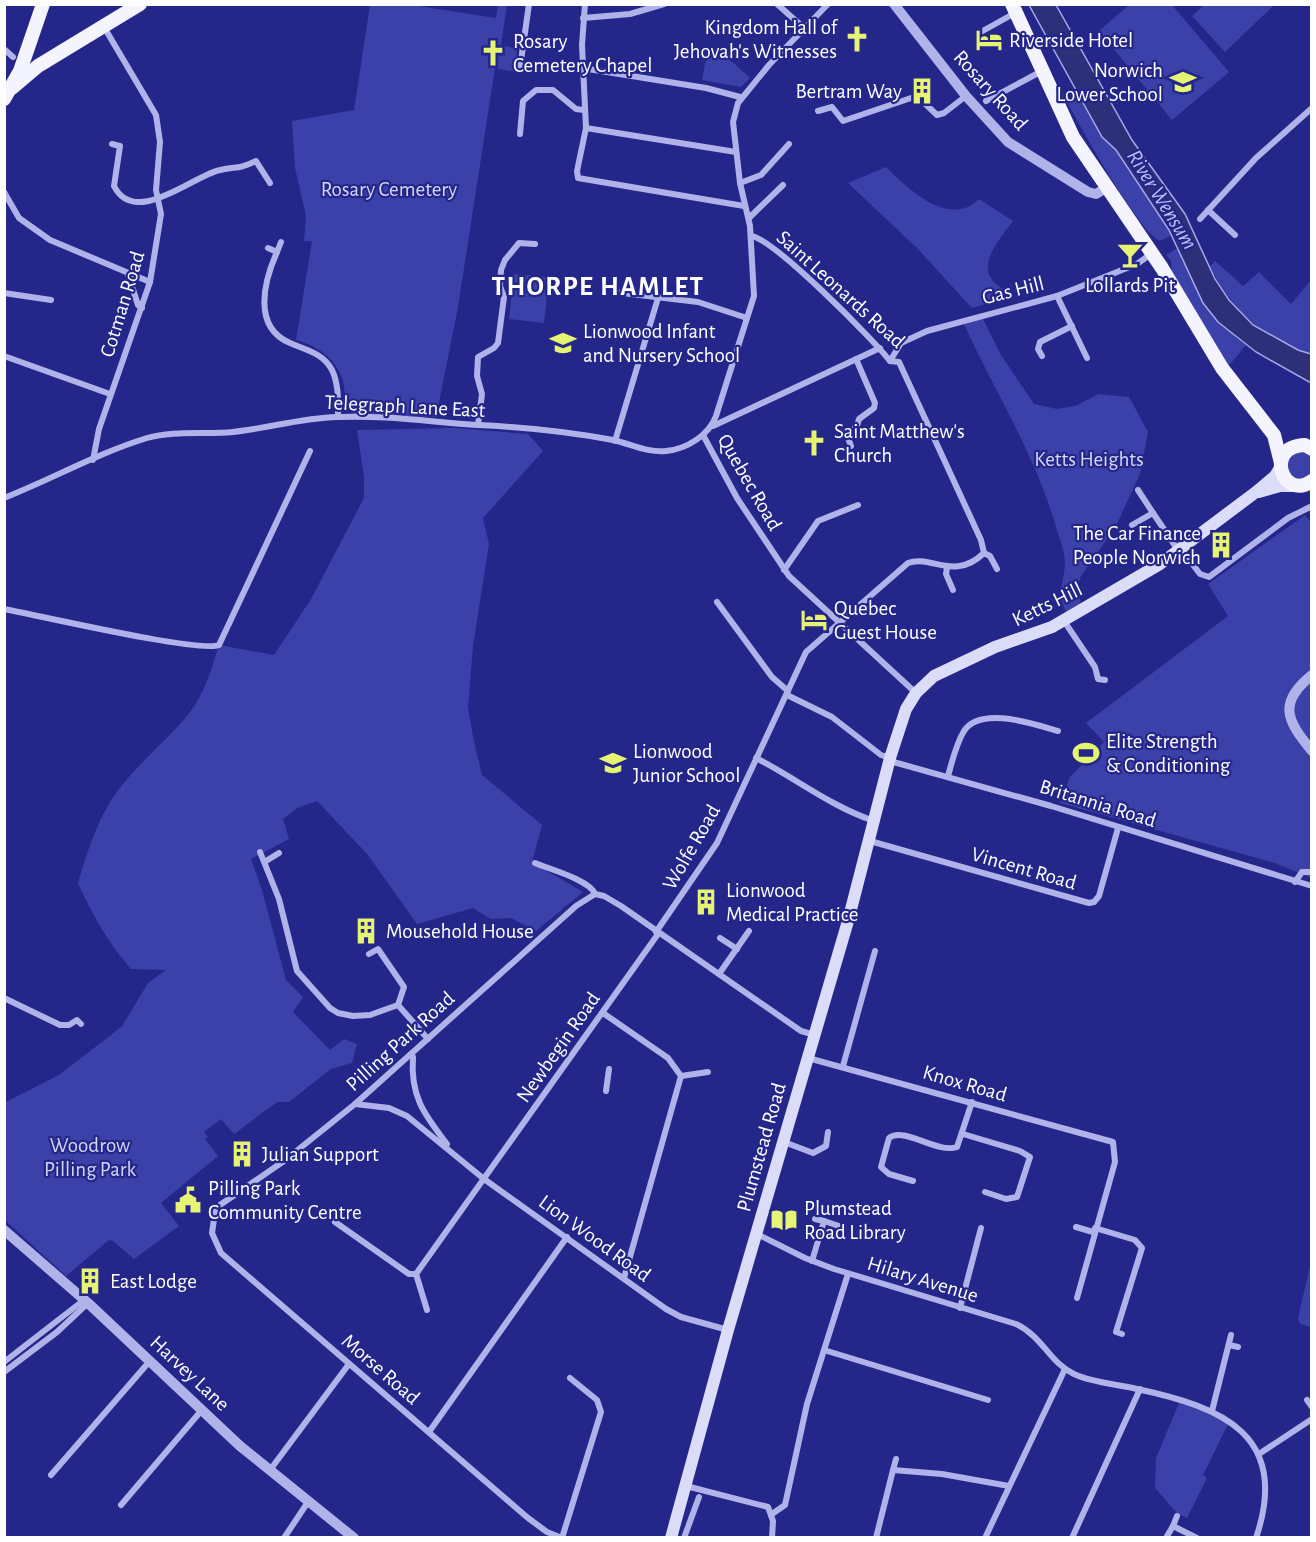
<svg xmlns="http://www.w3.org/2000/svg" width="1316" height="1542" font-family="'Alegreya Sans',sans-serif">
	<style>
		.green { fill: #3b41a8 }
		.water { fill: #2d2f79; stroke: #a4a9eb; stroke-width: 1.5 }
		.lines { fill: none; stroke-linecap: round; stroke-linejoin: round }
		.minor { stroke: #b0b3ea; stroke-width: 6 }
		.tertiary { stroke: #b0b3ea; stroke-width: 10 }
		.secondary { stroke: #dbdcf8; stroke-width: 12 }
		.primary { stroke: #f4f4fe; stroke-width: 14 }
		.labels { text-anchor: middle; stroke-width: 4.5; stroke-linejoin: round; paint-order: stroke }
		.poi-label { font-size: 21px; fill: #fff; stroke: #242789; text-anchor: start }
		.street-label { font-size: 21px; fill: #fff; stroke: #242789 }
		.park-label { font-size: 21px; fill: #d4d6f7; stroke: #242789 }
		.water-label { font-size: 22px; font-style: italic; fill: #bcbff1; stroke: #242789 }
		.district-label { font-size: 27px; font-weight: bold; letter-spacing: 1.5px; fill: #fff; stroke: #242789 }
	</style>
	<rect width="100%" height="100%" fill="#242789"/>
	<!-- green -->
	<g class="green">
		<path d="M370,5H412L496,18L498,5H507L501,45L517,49L515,72L495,68L458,307L436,417L353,414C341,399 347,394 342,378C335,358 316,345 296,340L312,241H304L306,216L295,168L292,121L354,110Z"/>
		<polygon points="1129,5 1172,5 1229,72 1172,120 1099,31"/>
		<polygon points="1204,5 1204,4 1274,5 1225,52 1192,16"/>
		<polygon points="717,48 750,78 741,87 702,80 705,63"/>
		<path d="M1061,91L1072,102L1080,99L1102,137L1111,142L1172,235L1160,241C1138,232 1075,117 1061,91Z"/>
		<path d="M886,167C907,188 949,229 979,199L1013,221C992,249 968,276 1015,295L972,308L917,248L848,183Z"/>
		<polygon points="1178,248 1182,260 1236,338 1246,345 1227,368 1172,275 1171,261 1166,255"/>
		<path d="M1215,261L1243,286L1259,272L1291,304L1311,280V353C1267,345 1229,306 1210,266Z"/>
		<polygon points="514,274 549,277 544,323 509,319"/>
		<path d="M982,317L1001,355L1034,404L1057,409L1075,406L1099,394L1129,397L1148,432L1140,474L1116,526L1081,576L1077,587L1081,603L1066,612C1056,589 1064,585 1065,563C1065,551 1058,535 1055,523C1033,451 994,390 963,322Z"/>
		<path d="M454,428L528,434L543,451L483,518L489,544L473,646L468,707L473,737L482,775L542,825L532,862L583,892L536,931L511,918L491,919L473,908L417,924L368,855L317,801L297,808L283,819L289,839L251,859L262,890L286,980L303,997L293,1012L330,1050L344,1039L357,1044L352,1063L331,1069L289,1102H277L234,1134L221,1119L204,1132L208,1137L205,1139L218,1156L161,1203L179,1226L134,1259L113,1241L109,1240L66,1276L5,1220L4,1103L59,1075L111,1035L122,1026L148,983L166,970L131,969C108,943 92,914 78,883C86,855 95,827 110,802C132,767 165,744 190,712C205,693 212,667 219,645L274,655L311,599L364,498V477L357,430Z"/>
		<circle cx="1300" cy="465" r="14"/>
		<polygon points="1305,515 1312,524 1311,878 1275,863 1060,803 1070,777 1104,742 1086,723 1228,616 1208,584"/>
		<polygon points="1311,1262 1311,1327 1300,1324 1298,1318"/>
		<polygon points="1179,1403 1209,1410 1229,1422 1203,1475 1207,1478 1187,1518 1178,1514 1155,1488 1156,1458"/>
	</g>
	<!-- water -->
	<polygon class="water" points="1029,5 1056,5 1132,140 1185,214 1215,279 1229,300 1253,325 1298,350 1311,354 1311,383 1256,352 1218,322 1203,303 1169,230 1116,150 1102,137"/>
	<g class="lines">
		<!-- minor -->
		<g class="minor">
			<polyline points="585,4 582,45 586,128 577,171 578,178 744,206"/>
			<polyline points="777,4 804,28"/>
			<polyline points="583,18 630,14 664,4"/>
			<polyline points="979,33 1015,13"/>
			<polyline points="4,49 13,57"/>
			<polyline points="520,68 529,4"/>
			<polyline points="582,68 706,88 740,97"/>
			<polyline points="986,101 1042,71"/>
			<polyline points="818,111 832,107 843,121 917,96 937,115 944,113 966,96"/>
			<polyline points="586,128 736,152"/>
			<polyline points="520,134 523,101 536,90 553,90 576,109 584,110"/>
			<path d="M112,144L120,146L114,186C135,228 194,175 220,170C237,166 237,170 256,161L270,183"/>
			<polyline points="740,183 761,175 789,144"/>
			<polyline points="4,192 19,218 50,240 150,282"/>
			<polyline points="1208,210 1235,235"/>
			<polyline points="749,218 783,185"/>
			<polyline points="1200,219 1256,158 1312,108"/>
			<path d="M268,248L277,252C264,281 252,327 290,343C306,350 323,353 332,370C339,385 338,401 338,416"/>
			<polyline points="277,252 281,242"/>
			<polyline points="128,274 138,305 142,308"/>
			<polyline points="614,292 698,302 747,318"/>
			<polyline points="4,293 51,300"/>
			<polyline points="1057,296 1087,358"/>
			<polyline points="4,356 110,394"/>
			<polyline points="1042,356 1038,349 1040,342 1072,326"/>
			<polyline points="890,361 901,343 927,331 1057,296 1137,264 1151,254"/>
			<polyline points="478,425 482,394 477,376 478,357 494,348 498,343 504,297 500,286 501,270 505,260 519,243 535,244"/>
			<polyline points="713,426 880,348"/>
			<polyline points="703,435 737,498 789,576 916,693"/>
			<polyline points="615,441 658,298"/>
			<polyline points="851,446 847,435 857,426 859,419 874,408 875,403 856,359"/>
			<polyline points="93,460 99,429 150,282 161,214 156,190 160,142 156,115 104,27"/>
			<polyline points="1138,490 1153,513"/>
			<path d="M4,498C52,479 98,453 147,438C174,430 206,435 233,432C268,428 302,418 337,417C384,415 431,422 478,425C522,427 570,432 613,440C631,444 648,453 666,451C687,449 709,435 716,416L754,296L750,226L740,183L733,122L738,103L769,65L828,4"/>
			<polyline points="1132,525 1153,513 1178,550"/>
			<polyline points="1181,549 1200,574 1209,577 1288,518 1312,506"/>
			<polyline points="984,553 990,556 997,569"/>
			<polyline points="947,568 946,574 953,590"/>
			<polyline points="784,570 818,521 858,505"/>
			<polyline points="717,602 772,677 788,691"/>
			<path d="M4,609C37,615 199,653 219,645L310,451"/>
			<polyline points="1064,621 1095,667 1098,679 1105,680"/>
			<polyline points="787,695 832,717 881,755 890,758"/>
			<path d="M756,758C797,779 830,806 874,821"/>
			<polyline points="890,761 1051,806 1312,886"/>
			<path d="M948,776C952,762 956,744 964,731C981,705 1036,725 1058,731"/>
			<polyline points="870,841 1089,903 1094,902 1099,896 1118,828"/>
			<polyline points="260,852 279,899 297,971 330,1008 338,1013 353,1016 370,1015 398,1005 428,1039"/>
			<polyline points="266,861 279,853"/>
			<path d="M535,863C549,869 590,880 595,894"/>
			<polyline points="1295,882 1302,872 1312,872"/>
			<polyline points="595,894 604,896 621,906 801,1031 815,1035"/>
			<path d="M656,932L717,843L806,652L908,563C930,554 954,582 984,553L981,540L899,362L890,361C873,339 773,238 751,236"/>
			<polyline points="720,938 737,949"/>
			<polyline points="369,954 378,949 404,987 398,1005"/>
			<polyline points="719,974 749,931"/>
			<polyline points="4,998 60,1025 69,1025 77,1020 81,1024"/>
			<polyline points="603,1013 668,1058 681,1076 624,1278"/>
			<path d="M411,1054L413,1057C410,1096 424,1114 447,1144"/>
			<polyline points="808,1058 1113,1142 1115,1162 1077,1298"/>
			<polyline points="843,1066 875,951"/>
			<polyline points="681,1076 708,1072"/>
			<polyline points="606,1091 609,1069"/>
			<polyline points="355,1104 389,1108 407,1116 484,1179 666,1309 681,1317 728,1330"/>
			<polyline points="963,1134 1020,1151 1030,1157 1017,1197 1006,1199 985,1192"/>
			<polyline points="784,1142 813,1153 826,1146 828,1132"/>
			<path d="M913,1181L889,1174L881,1167L889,1138C904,1126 937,1154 957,1147L972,1102"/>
			<polyline points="824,1221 839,1226"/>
			<polyline points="335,1222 409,1274 416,1274 658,934"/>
			<polyline points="1076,1227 1093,1232"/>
			<polyline points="1095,1228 1135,1240 1142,1248 1116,1332 1122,1334"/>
			<path d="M757,1234L805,1258L834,1269L1016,1324C1043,1337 1050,1363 1074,1374C1093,1383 1117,1384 1137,1389C1222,1407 1291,1435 1256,1538"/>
			<polyline points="812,1261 824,1221 815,1219"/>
			<polyline points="416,1274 427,1310"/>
			<polyline points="960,1308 981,1228"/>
			<polyline points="1229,1345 1238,1347"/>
			<polyline points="824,1350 988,1400"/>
			<polyline points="4,1362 84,1300"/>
			<polyline points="4,1372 57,1332 88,1303"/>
			<polyline points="570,1378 597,1400 601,1412 562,1538 547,1532 528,1518 221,1253 212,1233 215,1212 220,1205 284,1161 355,1104 576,906 595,894"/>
			<polyline points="1307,1400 1312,1407"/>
			<polyline points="1212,1411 1231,1335"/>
			<polyline points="429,1432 567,1237"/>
			<polyline points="1259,1454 1312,1419"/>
			<polyline points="270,1470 349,1364"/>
			<polyline points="893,1470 896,1459"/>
			<polyline points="51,1475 149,1362"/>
			<polyline points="686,1486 768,1507 773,1521 772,1538"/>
			<polyline points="121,1505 201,1411"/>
			<polyline points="772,1514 785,1505 807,1404 848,1274"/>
			<polyline points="1177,1516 1173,1526 1197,1538"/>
			<polyline points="284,1538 308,1502"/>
			<polyline points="684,1538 699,1497"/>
			<polyline points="876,1538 893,1470 942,1474 1009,1486"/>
			<polyline points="985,1538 1065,1369"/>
			<polyline points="1072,1538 1140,1389"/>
			<polyline points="1166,1538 1173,1526"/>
		</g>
		<!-- tertiary -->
		<g class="tertiary">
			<polyline points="894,4 966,96 1008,142 1088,192 1096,194 1106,188"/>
			<path d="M1312,675C1277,703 1287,721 1312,751"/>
			<polyline points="4,1230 88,1303 240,1446 354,1538"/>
		</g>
		<!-- secondary -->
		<g class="secondary">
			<polyline points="1259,492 1280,486 1298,486"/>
			<polyline points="671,1538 728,1330 848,921 890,758 906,709 916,693 934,676 995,647 1052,627 1160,564 1256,492 1275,476 1281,466"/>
		</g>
		<!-- primary -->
		<g class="primary">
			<polyline points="1012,4 1073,137 1162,268 1222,368 1274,435 1281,463"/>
			<polyline points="12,88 38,66 140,4"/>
			<polyline points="4,99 20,71 43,4"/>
			<path d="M1312,449L1305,445C1263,446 1283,502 1312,481"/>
		</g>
	</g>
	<!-- icons -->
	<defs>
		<g id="church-bare" transform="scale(2.07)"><path d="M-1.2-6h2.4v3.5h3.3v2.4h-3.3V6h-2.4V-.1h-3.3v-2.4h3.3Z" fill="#e6f473" stroke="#242789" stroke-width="2.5" paint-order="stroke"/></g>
		<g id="hotel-bare" transform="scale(2.07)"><path d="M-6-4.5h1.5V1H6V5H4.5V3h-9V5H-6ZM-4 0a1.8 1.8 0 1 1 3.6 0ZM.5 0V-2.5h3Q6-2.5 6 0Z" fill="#e6f473" stroke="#242789" stroke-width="2.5" paint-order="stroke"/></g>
		<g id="school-bare" transform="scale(2.07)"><path d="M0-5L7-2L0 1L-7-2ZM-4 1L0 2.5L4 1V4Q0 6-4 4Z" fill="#e6f473" stroke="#242789" stroke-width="2.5" paint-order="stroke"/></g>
		<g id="building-bare" transform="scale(2.07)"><path d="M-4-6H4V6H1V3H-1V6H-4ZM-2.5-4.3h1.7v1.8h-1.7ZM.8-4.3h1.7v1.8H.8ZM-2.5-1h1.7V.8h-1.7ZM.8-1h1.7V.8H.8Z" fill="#e6f473" stroke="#242789" stroke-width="2.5" paint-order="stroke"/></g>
		<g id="bar-bare" transform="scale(2.07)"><path d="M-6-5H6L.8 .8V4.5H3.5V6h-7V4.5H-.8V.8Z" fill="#e6f473" stroke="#242789" stroke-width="2.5" paint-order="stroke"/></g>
		<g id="stadium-bare" transform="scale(2.07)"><path d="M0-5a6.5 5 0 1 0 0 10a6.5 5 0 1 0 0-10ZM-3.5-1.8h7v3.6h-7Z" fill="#e6f473" stroke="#242789" stroke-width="2.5" paint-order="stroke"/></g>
		<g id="civic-bare" transform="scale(2.07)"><path d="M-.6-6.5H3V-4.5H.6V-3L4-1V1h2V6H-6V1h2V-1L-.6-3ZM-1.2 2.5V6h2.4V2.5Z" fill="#e6f473" stroke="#242789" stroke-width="2.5" paint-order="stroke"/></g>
		<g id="library-bare" transform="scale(2.07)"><path d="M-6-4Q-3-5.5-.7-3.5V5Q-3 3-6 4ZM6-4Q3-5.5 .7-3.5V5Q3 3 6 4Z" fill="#e6f473" stroke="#242789" stroke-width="2.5" paint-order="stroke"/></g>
	</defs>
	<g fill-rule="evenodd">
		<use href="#church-bare" x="857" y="39"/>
		<use href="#hotel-bare" x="989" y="40"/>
		<use href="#church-bare" x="493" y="53"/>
		<use href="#school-bare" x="1183" y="82"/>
		<use href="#building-bare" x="922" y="91"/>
		<use href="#bar-bare" x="1130" y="255"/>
		<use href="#school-bare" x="563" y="343"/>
		<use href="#church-bare" x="814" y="443"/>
		<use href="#building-bare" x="1221" y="545"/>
		<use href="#hotel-bare" x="814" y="620"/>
		<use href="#stadium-bare" x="1086" y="753"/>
		<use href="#school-bare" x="613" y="763"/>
		<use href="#building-bare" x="706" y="902"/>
		<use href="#building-bare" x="366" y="931"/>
		<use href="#building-bare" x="242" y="1154"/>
		<use href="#civic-bare" x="188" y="1200"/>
		<use href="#library-bare" x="784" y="1220"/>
		<use href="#building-bare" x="90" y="1281"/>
	</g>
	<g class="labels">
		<!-- poi labels -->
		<g class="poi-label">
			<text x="837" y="34" text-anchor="end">Kingdom Hall of<tspan x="837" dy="24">Jehovah's Witnesses</tspan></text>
			<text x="1009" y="47">Riverside Hotel</text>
			<text x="513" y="48">Rosary<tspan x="513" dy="24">Cemetery Chapel</tspan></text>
			<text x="1163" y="77" text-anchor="end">Norwich<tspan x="1163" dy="24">Lower School</tspan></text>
			<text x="902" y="98" text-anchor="end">Bertram Way</text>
			<text x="1130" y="292" text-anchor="middle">Lollards Pit</text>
			<text x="583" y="338">Lionwood Infant<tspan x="583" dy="24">and Nursery School</tspan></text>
			<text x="834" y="438">Saint Matthew's<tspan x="834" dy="24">Church</tspan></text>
			<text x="1201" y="540" text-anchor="end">The Car Finance<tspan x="1201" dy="24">People Norwich</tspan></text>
			<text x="834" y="615">Quebec<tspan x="834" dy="24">Guest House</tspan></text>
			<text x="1106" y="748">Elite Strength<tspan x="1106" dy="24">&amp; Conditioning</tspan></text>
			<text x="633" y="758">Lionwood<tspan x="633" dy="24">Junior School</tspan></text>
			<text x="726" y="897">Lionwood<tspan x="726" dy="24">Medical Practice</tspan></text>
			<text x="386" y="938">Mousehold House</text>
			<text x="262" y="1161">Julian Support</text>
			<text x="208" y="1195">Pilling Park<tspan x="208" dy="24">Community Centre</tspan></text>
			<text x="804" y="1215">Plumstead<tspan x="804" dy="24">Road Library</tspan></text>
			<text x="110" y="1288">East Lodge</text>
		</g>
		<!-- street labels -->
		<g class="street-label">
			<text transform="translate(991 90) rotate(48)" y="7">Rosary Road</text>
			<text transform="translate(841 289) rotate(42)" y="7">Saint Leonards Road</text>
			<text transform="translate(1013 290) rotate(-14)" y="7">Gas Hill</text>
			<text transform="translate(122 304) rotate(-73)" y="7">Cotman Road</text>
			<text transform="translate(405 406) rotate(3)" y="7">Telegraph Lane East</text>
			<text transform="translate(750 482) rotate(60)" y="7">Quebec Road</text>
			<text transform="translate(1047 604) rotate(-26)" y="7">Ketts Hill</text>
			<text transform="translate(1098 803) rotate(17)" y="7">Britannia Road</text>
			<text transform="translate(691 847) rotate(-60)" y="7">Wolfe Road</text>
			<text transform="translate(1024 868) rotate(16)" y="7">Vincent Road</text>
			<text transform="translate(400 1041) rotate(-42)" y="7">Pilling Park Road</text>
			<text transform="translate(558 1047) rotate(-55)" y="7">Newbegin Road</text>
			<text transform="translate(965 1083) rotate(16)" y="7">Knox Road</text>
			<text transform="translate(761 1147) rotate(-74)" y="7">Plumstead Road</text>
			<text transform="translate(595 1238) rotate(36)" y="7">Lion Wood Road</text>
			<text transform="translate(923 1279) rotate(17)" y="7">Hilary Avenue</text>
			<text transform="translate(381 1369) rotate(41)" y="7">Morse Road</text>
			<text transform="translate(190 1373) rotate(43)" y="7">Harvey Lane</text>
		</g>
		<!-- park labels -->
		<g class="park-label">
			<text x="389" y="196">Rosary Cemetery</text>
			<text x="1089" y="466">Ketts Heights</text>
			<text x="90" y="1152">Woodrow<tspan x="90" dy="24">Pilling Park</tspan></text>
		</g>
		<!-- water labels -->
		<g class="water-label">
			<text transform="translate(1163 199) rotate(58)" y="8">River Wensum</text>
		</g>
		<!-- district labels -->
		<g class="district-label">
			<text x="598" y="295">THORPE HAMLET</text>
		</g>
	</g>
	<!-- border -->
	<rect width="1316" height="1542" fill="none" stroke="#ffffff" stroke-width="12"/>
</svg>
